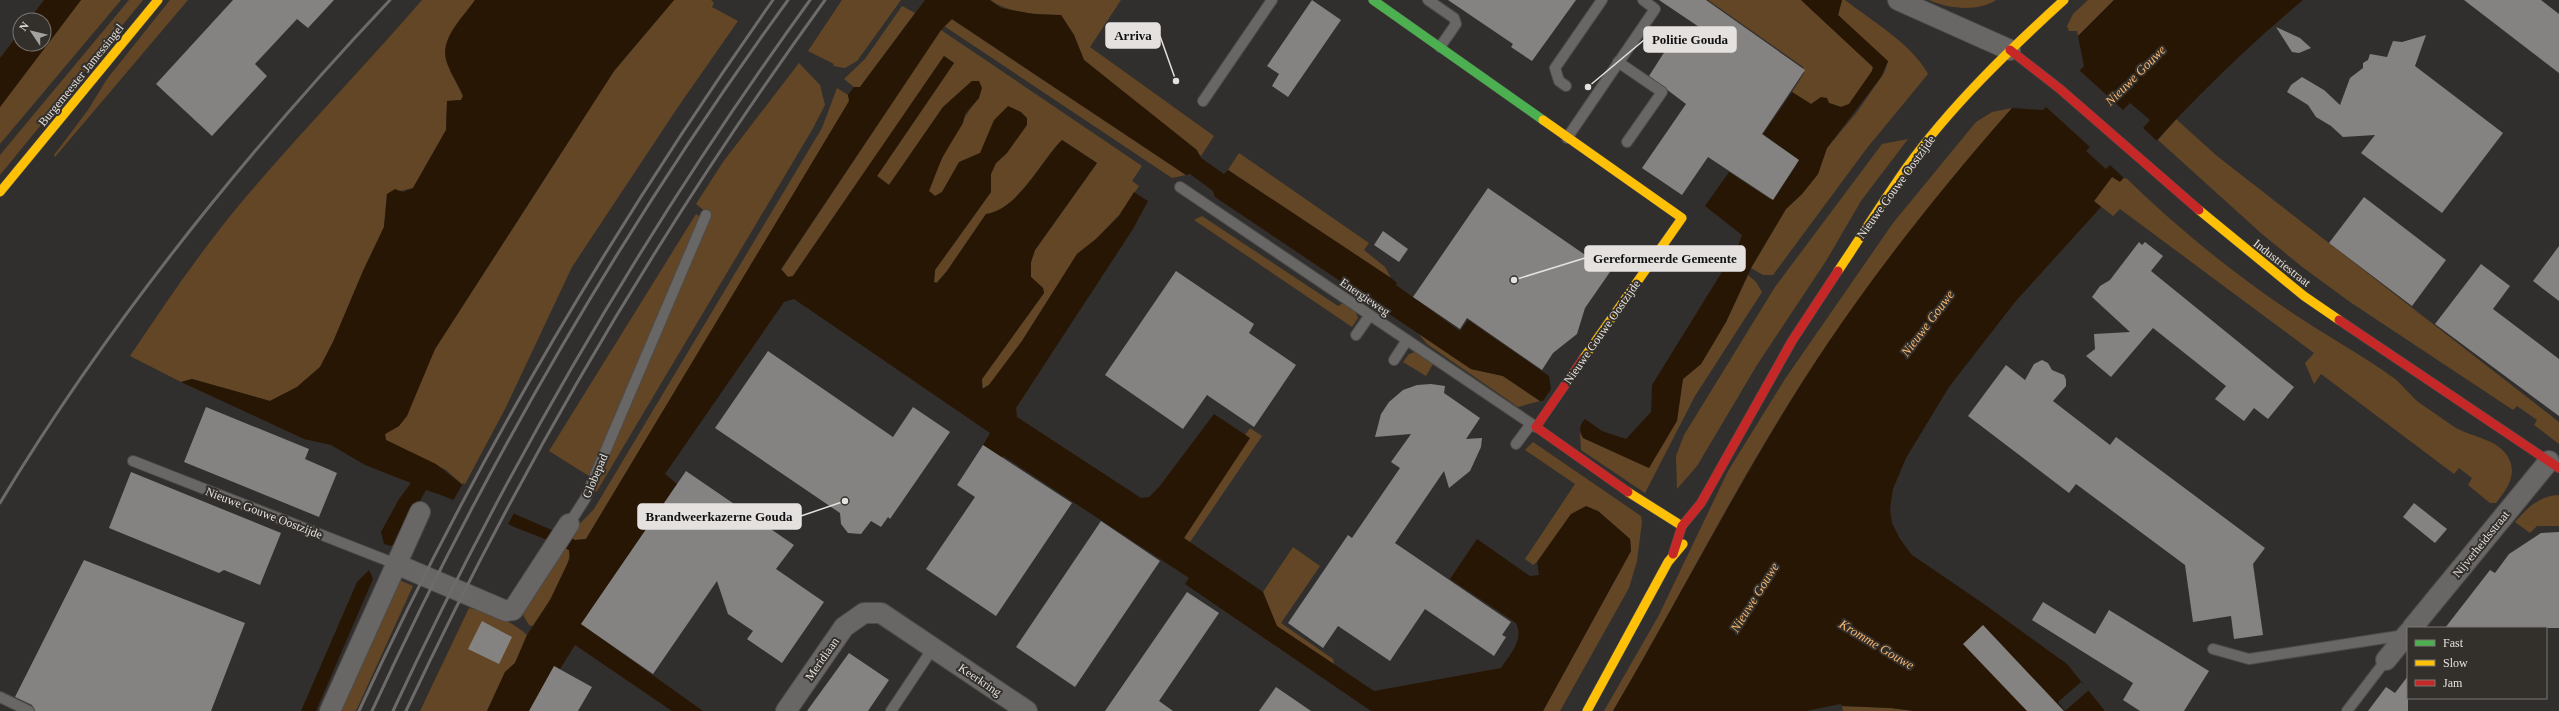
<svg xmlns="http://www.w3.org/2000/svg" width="2559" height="711" font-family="'Times New Roman',serif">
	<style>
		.green { fill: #634625 }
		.water { fill: #281604 }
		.pier { fill: #312f2d }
		.building { fill: #858381 }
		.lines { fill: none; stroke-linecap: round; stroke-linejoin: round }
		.lane-casing { stroke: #4d4c4a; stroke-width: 12 }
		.street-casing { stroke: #4d4c4a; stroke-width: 22 }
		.fast-casing { stroke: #4d4c4a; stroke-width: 10 }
		.slow-casing { stroke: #4d4c4a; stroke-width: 10 }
		.jam-casing { stroke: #4d4c4a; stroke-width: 10 }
		.lane { stroke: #696766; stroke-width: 10 }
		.street { stroke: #696766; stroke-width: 20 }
		.fast { stroke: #4caf50; stroke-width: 9 }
		.slow { stroke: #ffc107; stroke-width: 9 }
		.jam { stroke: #c62828; stroke-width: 9 }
		.rail { stroke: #6d6b6a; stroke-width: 3 }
		.labels { text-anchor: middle; stroke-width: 4; stroke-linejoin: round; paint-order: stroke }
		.street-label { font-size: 12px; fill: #e4e1df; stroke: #332f2b }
		.water-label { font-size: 13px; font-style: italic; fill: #f7b66e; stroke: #332f2b }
		.leader { fill: none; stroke: #e4e1df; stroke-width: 1.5 }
		.callout-dot { fill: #e4e1df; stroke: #332f2b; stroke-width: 1.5 }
		.callout { fill: #e4e1df; stroke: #e4e1df; stroke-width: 1.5 }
		.callout-label { font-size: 13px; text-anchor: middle; font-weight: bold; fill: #111 }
	</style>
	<rect width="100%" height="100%" fill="#312f2d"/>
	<!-- green -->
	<g class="green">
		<polygon points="81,0 121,0 0,144 0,107"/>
		<polygon points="129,0 143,0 0,175 0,155"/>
		<polygon points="170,0 188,0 55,157 54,155 88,110 107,79"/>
		<path d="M422,0H475L450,36V71L463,96L461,100L447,101L446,130L413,188L387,194L384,227L363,271L333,342L320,367L297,387L270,401L192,379L181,382L130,356C165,304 200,252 240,204C299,134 362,69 422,0Z"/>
		<polygon points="674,0 711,0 714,3 712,7 738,21 678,107 572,267 505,409 464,486 446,470 386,440 385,434 399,426 435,349 614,71"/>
		<polygon points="842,0 901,0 857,61 845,68 833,66 834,64 808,51"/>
		<path d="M990,0H1121L1090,47L1214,136L1201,156L1084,60L1074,35L1061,15C1037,14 1010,14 990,0Z"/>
		<polygon points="1708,0 1801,0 1873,67 1872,71 1849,104 1841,107 1829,103 1811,104 1792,92 1804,73 1803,67"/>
		<path d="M1842,0H1845C1873,22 1911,43 1928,74L1867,148L1773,275H1763L1751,268L1786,209L1802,194L1818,174L1827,148L1857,112L1884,73L1888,62L1838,15Z"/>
		<path d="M1929,0H1996C1978,12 1948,9 1929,0Z"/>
		<polygon points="2088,0 2114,0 2078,36 2077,31 2069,31 2067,26 2073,14"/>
		<polygon points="902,6 915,13 860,87 854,87 844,79 865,59"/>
		<polygon points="952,19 953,20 1186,175 1172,178 944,26"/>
		<path d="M941,30L1142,166L1132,181L1139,186L1119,215L1096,239L1077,254L1022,341L989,385L983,389L982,379L1044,293L1043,288L1031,277V262L1035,250L1097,163L1062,140C1041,160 1018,210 986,214L947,271L936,283L934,282L935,270L991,192V174L996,163L1007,153H980L960,162L942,192L935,196L929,191C933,171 965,112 979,98L972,81L943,107L889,185L877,176L954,63L944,56L793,276L788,277L781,270Z"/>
		<polygon points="799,63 820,85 825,105 812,130 597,491 593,493 711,216 696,204 723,162"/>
		<polygon points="837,88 848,95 850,101 586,539 575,540 568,536 594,509 822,128"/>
		<path d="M2012,108C1946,183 1885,261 1828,343C1748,460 1685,589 1613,711H1604L1659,615L1728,471L1785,379L1893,223L1976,122L1992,112Z"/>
		<polygon points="2176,119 2217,156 2559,422 2559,444 2534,425 2537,420 2517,406 2513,410 2350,302 2301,266 2262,234 2158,140"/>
		<polygon points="1908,139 1861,201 1826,261 1757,365 1697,466 1677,489 1676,456 1684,435 1775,287 1882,144"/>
		<polygon points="1239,153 1369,243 1364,250 1385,267 1391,278 1228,170"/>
		<path d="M2112,177H2125C2175,226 2230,271 2288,310C2323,334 2361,354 2395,379C2404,386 2411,397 2421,404C2433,412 2444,420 2456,428C2472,437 2498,439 2508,457C2518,475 2507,489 2496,503H2490L2468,485L2472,478L2459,468L2454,474L2321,374L2314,384L2305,363L2314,353L2120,209L2113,216L2094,201Z"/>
		<polygon points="696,214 702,218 589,476 549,451"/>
		<polygon points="1202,216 1338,306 1343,303 1355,310 1358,318 1352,327 1194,220"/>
		<polygon points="1748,275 1756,282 1762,292 1695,396 1645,493 1581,450 1580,432 1583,438 1649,468 1680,393 1683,379 1701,364 1726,322"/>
		<polygon points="1419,334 1471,369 1503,376 1540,401 1518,407 1427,344"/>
		<polygon points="1415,352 1433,364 1426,376 1403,362 1409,354"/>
		<polygon points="1250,428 1262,436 1190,542 1184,538 1249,438 1245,435"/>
		<polygon points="1533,442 1641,516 1642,522 1637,561 1629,588 1560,711 1543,711 1631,551 1630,539 1598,511 1571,514 1537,562 1533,565 1525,559 1575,484 1525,450"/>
		<path d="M2559,495V526H2537L2530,533L2515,522C2527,508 2539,496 2559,495Z"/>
		<path d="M561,546L569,550C572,571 544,609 533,626L529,625L522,613Z"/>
		<polygon points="1293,547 1320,566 1281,623 1333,659 1334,664 1276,626 1263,592"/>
		<polygon points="399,580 413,586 356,711 334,711"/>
		<path d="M469,608C490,613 510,620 527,635L515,663L505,672L487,711H420Z"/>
		<polygon points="1842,706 1891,708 1914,711 1843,711"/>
	</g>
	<!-- water -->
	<g class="water">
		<polygon points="44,0 81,0 0,107 0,58 20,32 20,44 44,44 44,20 29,20"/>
		<path d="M475,0H674L614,71L435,349L407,416L399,426L385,434L386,440L436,464L464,486L517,515L575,540L586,539L849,101L848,95L854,87H860L925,0H990L1001,8L1033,14L1061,15L1074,35L1084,60L1197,150L1201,158L1224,174L1228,170L1391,278L1397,283L1396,285L1460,331L1468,320L1549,376L1551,389L1543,401H1540L1503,376L1471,369L1215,197L1213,191L1190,174L1186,175L952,19L941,30L781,269L788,277L793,276L944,56L954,63L877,176L889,185L943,107L972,81H979L982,88L979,98L965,114L963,123L942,158L929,191L935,196L942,192L959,162L980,153L994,120L1008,106L1021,112L1027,118V125L1007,153L996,163L991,174V192L935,270L934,282L937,283L947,271L986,214C1018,210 1042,160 1062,140L1097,163L1035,250L1031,262V277L1043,288L1044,293L982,379V389L989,385L1022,341L1077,254L1096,239L1119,216L1134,192L1148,201L1133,229L1016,408L1017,417L1141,498L1149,497L1159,487L1214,414L1250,438L1184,538L1263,592L1277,626L1374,691L1501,668C1511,653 1524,640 1516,623L1450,579L1477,539L1530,576L1539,575L1537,562L1571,514L1586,506L1598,511L1630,539L1631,551L1543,711H1371L1185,584L1189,578L1003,456L1001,458L983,445L990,433L794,299L784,302L665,474L677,484L581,624L703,711H672L575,645L560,669L554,666L529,711H487L505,672L515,663L527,635L550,600L570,558L569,550C550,540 531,534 512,526C483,514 456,499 426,490L397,542L391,546L384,544L381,532L399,499L411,483L365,465L331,445L304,439L181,382L192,379L270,401L297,387L320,367L333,342L363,271L384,227L387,194L395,189L403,192L413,188L446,130L447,101L461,100L463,96C458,83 450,73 446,60C440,38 464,16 475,0Z"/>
		<path d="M1801,0H1842L1838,15L1888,61L1881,77L1827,148L1818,174L1802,194L1786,209L1751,268L1726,322L1701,364L1683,379L1677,421L1649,468L1583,438C1579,430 1579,425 1585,419L1602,431L1626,439L1651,412L1652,385L1738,246L1742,235L1705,206L1729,172L1770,199H1774L1797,164L1796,158L1763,134L1792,92L1811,104L1821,97L1827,98L1829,103L1841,107L1849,104L1872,71L1873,67Z"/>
		<path d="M2114,0H2303C2237,55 2176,116 2120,182L2112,177L2094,201L2101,207L2015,302L1949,387L1906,458L1893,489L1890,509L1892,523L1900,539L1912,555L1984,604L2067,664L2105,711H1914L1891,708L1842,706L1841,704L1806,711H1613C1685,589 1749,461 1828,343C1884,260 1946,183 2012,108L2043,110L2084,66L2078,36Z"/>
		<polygon points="369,570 373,579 316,711 301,711 357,582"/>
	</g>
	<!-- pier -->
	<g class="pier">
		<polygon points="2078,69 2123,110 2130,103 2150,120 2143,128 2158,142 2125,179 2110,165 2106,169 2086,151 2090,147 2045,106"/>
		<polygon points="463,483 515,511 507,526 453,501"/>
		<polygon points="2081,682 2089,690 2065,711 2058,702"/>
	</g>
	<!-- building -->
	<g class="building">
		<polygon points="233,0 334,0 308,28 297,19 255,64 267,76 212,136 156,84"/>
		<polygon points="1312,0 1341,20 1288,97 1272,86 1279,74 1267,66"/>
		<polygon points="1448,0 1576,0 1532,61 1511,47 1513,44"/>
		<polygon points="1659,0 1706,0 1805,70 1762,134 1799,160 1773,200 1708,157 1682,195 1642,168 1686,104 1649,76 1672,40 1705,31"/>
		<polygon points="2464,0 2541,0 2559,14 2559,73"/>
		<polygon points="2276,27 2300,38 2311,48 2299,53 2292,52"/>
		<polygon points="2426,35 2415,66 2503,133 2442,213 2361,153 2375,135 2343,137 2331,126 2316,117 2308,105 2287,92 2291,85 2302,77 2324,90 2340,105 2350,78 2363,68 2363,63 2368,60 2370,54 2387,57 2393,41 2402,42"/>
		<polygon points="1488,188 1610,272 1585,308 1577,334 1553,353 1542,370 1467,318 1460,329 1413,297"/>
		<polygon points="2364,197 2446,260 2412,306 2329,243"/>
		<polygon points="1383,231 1408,249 1399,262 1374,245"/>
		<polygon points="2139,242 2142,245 2145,242 2163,256 2151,271 2294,387 2268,419 2254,408 2244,421 2215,399 2226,386 2153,328 2111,377 2086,356 2095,349 2094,334 2130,332 2092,297 2100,286 2110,280"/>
		<polygon points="2559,246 2559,301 2533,281"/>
		<polygon points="2481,264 2510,286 2493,309 2559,359 2559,416 2435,324"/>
		<polygon points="1176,271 1254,324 1249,333 1296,365 1254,427 1207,395 1183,429 1105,375"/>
		<polygon points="768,351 893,437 913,407 950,432 890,519 888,517 881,527 871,521 861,534 848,533 841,524 840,513 715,428"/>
		<polygon points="2042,360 2048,363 2052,370 2064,375 2066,380 2066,386 2053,401 2110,445 2116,437 2265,548 2253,564 2263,635 2234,639 2231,616 2193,622 2185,565 2076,484 2069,493 1968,416 2006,365 2025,380 2034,364"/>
		<polygon points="1431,384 1445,386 1444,393 1480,418 1466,439 1482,438 1481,447 1470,471 1449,488 1444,471 1395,543 1511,622 1502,635 1506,637 1494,656 1425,609 1390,661 1338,626 1323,648 1288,623 1348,535 1352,538 1400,468 1391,462 1411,434 1375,437 1381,414 1389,402 1403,390 1417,385"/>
		<polygon points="206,407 309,449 305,459 337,473 319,517 184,462"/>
		<polygon points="983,445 1072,503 996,616 926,569 975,497 957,485"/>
		<polygon points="686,471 794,545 776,569 824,602 782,663 747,639 753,631 728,614 717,581 653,674 581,624"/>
		<polygon points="131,472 281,533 260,585 224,570 219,573 109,528"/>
		<polygon points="2414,503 2447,529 2435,543 2403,517"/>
		<polygon points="1101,521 1160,561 1075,687 1016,647"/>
		<polygon points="2559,532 2559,628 2445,628 2490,570 2495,573 2509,554 2541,533"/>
		<polygon points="84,560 245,623 211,711 35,711 32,705 15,697"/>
		<polygon points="1187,592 1219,613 1159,701 1173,711 1105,711"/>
		<polygon points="2043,602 2095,634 2109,610 2209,671 2184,711 2140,711 2123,700 2133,683 2032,620"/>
		<polygon points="482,621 512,637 499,664 468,649"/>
		<polygon points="1983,625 2064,711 2027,711 1963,644"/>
		<polygon points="849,653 889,680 868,711 807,711"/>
		<polygon points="554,666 592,687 578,711 529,711"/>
		<polygon points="2408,676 2408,711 2368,711 2386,687 2395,693"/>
		<polygon points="1276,687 1311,711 1259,711"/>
	</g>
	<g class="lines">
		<!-- lane casing -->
		<g class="lane-casing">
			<g id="lane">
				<polyline points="1428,0 1454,18 1456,24 1440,47"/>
				<polyline points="1618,62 1662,92 1627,142"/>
				<polyline points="1566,86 1559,81 1555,68 1602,0"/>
				<polyline points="1203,101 1272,0"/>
				<polyline points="1567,138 1655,9 1643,0"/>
				<polyline points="1180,187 1536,427"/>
				<polyline points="1356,335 1370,315"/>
				<polyline points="1394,360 1407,340"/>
				<polyline points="1516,444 1531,424"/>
				<polyline points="133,461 396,564"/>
				<polyline points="569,524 585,499 706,215"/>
				<polyline points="2213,649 2249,659 2405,635"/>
				<polyline points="0,697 29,711"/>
				<polyline points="891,711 933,648"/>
				<polyline points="2347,711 2386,660"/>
			</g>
		</g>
		<!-- street casing -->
		<g class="street-casing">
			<g id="street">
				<polyline points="1898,0 2010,50"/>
				<polyline points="396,564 506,611 513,610 569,524"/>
				<polyline points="2412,628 2549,461"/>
				<polyline points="2386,660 2408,633"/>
				<polyline points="330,711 420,512"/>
				<polyline points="786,711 844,627 864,613 881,613 1027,711"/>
			</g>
		</g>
		<!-- fast casing -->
		<g class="fast-casing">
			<polyline id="fast" points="1373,0 1543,120"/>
		</g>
		<!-- slow casing -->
		<g class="slow-casing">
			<g id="slow">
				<polyline points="1543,120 1682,218 1583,359"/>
				<polyline points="0,192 158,0"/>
				<polyline points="2199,210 2304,296 2339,320"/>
				<path d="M1838,271C1861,237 1883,201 1907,167C1951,106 2008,51 2064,0"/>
				<polyline points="1628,492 1682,526"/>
				<polyline points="1587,711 1668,562 1683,544"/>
			</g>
		</g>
		<!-- jam casing -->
		<g class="jam-casing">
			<g id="jam">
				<polyline points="2010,50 2060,89 2199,210"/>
				<polyline points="2339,320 2559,468"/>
				<polyline points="1583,359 1536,427 1628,492"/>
				<polyline points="1673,554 1682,526 1701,503 1792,341 1838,271"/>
			</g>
		</g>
		<!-- lane -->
		<use href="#lane" class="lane"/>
		<!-- street -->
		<use href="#street" class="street"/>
		<!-- fast -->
		<use href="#fast" class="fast"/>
		<!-- slow -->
		<use href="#slow" class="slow"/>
		<!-- jam -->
		<use href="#jam" class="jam"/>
		<!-- rail -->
		<g class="rail">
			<path d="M0,503C110,320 244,155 390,0"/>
			<path d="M359,711C474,461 615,224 773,0"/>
			<path d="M372,711C487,461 627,222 788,0"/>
			<path d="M393,711C509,462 649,223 810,0"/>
			<path d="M406,711C523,461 663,224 825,0"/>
		</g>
	</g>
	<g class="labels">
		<!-- street labels -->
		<g class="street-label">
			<text transform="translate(81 75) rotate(-51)" y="4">Burgemeester Jamessingel</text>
			<text transform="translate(1896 187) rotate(-54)" y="4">Nieuwe Gouwe Oostzijde</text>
			<text transform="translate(2282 263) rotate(38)" y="4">Industriestraat</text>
			<text transform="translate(1365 297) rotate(34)" y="4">Energieweg</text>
			<text transform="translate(1602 332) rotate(-55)" y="4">Nieuwe Gouwe Oostzijde</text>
			<text transform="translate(595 476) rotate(-67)" y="4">Globepad</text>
			<text transform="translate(264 513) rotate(21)" y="4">Nieuwe Gouwe Oostzijde</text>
			<text transform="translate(2481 544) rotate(-51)" y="4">Nijverheidsstraat</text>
			<text transform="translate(822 659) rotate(-55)" y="4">Meridiaan</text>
			<text transform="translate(980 680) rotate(34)" y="4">Keerkring</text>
		</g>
		<!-- water labels -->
		<g class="water-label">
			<text transform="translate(2135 75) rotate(-45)" y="5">Nieuwe Gouwe</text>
			<text transform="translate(1927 323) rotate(-53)" y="5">Nieuwe Gouwe</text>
			<text transform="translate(1754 597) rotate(-58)" y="5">Nieuwe Gouwe</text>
			<text transform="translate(1877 644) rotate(31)" y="5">Kromme Gouwe</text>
		</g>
	</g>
	<!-- callouts -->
	<path class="leader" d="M1176 81L1160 36M1588 87L1644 40M1514 280L1585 258M845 501L801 516"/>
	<g class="callout-dot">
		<circle cx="1176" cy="81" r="4"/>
		<circle cx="1588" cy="87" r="4"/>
		<circle cx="1514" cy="280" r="4"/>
		<circle cx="845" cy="501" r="4"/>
	</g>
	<g class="callout">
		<rect x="1106" y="23" width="54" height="25" rx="4"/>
		<rect x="1644" y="27" width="92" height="25" rx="4"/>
		<rect x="1585" y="246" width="160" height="25" rx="4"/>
		<rect x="638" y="504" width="163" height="25" rx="4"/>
	</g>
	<g class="callout-label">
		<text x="1133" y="40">Arriva</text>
		<text x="1690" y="44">Politie Gouda</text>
		<text x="1665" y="263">Gereformeerde Gemeente</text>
		<text x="719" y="521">Brandweerkazerne Gouda</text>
	</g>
	<!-- legend -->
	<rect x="2407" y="627" width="140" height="72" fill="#332f2b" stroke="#7a7673"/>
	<rect x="2415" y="640" width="20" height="6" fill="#4caf50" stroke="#7a7673"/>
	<text x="2443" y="647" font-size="12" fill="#e4e1df">Fast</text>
	<rect x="2415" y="660" width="20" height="6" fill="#ffc107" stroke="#7a7673"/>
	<text x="2443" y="667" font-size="12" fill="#e4e1df">Slow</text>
	<rect x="2415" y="680" width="20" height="6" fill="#c62828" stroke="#7a7673"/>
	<text x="2443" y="687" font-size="12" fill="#e4e1df">Jam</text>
	<!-- north arrow -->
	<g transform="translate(32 32) rotate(305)"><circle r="19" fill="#332f2b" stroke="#7a7673"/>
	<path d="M0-3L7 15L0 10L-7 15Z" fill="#a5a3a1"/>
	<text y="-6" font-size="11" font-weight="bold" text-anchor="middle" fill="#e4e1df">N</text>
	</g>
</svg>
